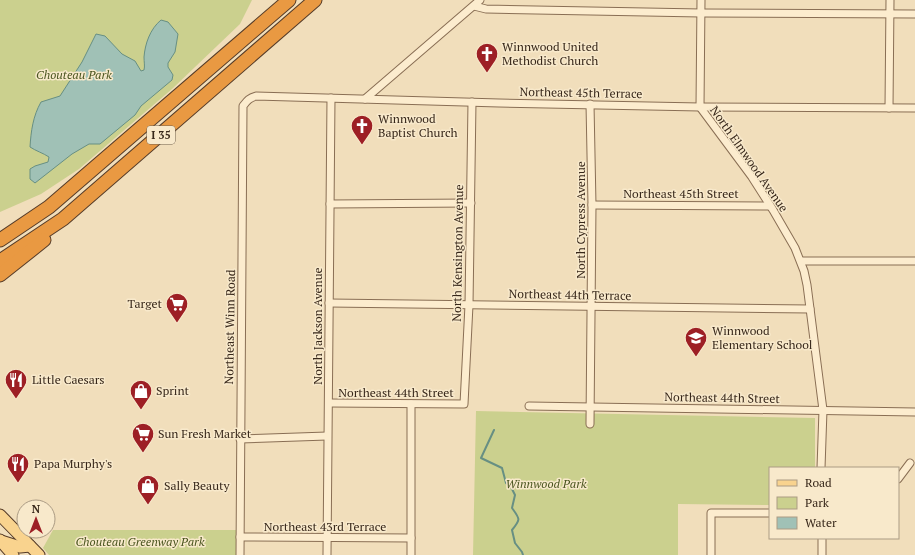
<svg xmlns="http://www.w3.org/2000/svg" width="915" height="555" font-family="'PT Serif',serif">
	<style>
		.green { fill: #cbd08e }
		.water { fill: #a0c1b6; stroke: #678f83 }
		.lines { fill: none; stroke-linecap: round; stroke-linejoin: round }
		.stream { stroke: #678f83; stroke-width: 2 }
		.minor-casing { stroke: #896e54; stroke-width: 9 }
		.primary-casing { stroke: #563c29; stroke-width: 13 }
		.motorway-casing { stroke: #563c29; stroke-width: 15 }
		.minor { stroke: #fcecce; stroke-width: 7 }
		.primary { stroke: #f9d38e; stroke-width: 11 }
		.motorway { stroke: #e99942; stroke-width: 13 }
		.labels { text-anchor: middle; stroke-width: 3; stroke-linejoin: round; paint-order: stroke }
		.shield { fill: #f8e9cb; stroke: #71614f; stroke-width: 1 }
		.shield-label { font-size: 11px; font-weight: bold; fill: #37271a }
		.poi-label { font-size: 12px; fill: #37271a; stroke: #f8e9cb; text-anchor: start }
		.park-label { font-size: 12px; font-style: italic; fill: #4a551f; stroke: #f8e9cb }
		.street-label { font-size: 12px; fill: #37271a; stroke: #f8e9cb }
	</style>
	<rect width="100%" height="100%" fill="#f1debb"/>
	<!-- green -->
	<g class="green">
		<polygon points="0,0 252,0 240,24 172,89 79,169 41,194 0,212"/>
		<polygon points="476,411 815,418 815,468 770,468 770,505 678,504 678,555 473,555"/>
		<polygon points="53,530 236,530 236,555 49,555 43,548"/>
	</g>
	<!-- water -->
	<path class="water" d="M161,20L168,22L178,34L175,52L168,63V67L173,75L172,80L141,106L135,115L100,144H89L72,154L35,183L30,179V169L35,166L48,162L49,157C43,153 36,151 30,147C31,131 33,116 41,102L60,96L82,62L96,34L105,36L122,54L135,61L141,71L144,70C145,66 144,62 144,57C145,44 150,29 161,20Z"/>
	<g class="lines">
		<!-- stream -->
		<path class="stream" d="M494,430L481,458L502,468L506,483L511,487L515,495L512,508C520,519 521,519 512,530L515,543L522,552L523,555"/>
		<!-- minor casing -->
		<g class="minor-casing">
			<g id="minor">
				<polyline points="701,0 700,107 752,177 773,210 795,248 804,271 807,285 823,410 821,468"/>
				<polyline points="474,6 486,9 701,13 915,14"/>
				<polyline points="365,99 480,0"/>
				<polyline points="889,108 890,0"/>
				<polyline points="330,204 471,203"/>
				<polyline points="592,205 770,206"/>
				<polyline points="801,261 915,261"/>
				<polyline points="329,303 810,309"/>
				<polyline points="329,403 464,404 469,305 472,102"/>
				<polyline points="529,406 915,412"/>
				<polyline points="590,424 592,205 590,104"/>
				<polyline points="240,439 327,436"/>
				<polyline points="898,479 910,463"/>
				<polyline points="240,537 411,538"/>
				<path d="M240,555L243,106C247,101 249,98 256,96L499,103L700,107L915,108"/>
				<polyline points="327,555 331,98"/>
				<polyline points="411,555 411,404"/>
				<polyline points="711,555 711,513 770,513"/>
				<polyline points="822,555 822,538"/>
			</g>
		</g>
		<!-- primary casing -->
		<g class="primary-casing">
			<g id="primary">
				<polyline points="0,515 39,555"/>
				<polyline points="0,540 13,555"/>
				<polyline points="1,541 20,547 30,546"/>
			</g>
		</g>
		<!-- motorway casing -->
		<g class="motorway-casing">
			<g id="motorway">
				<polyline points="0,240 49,207 289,0"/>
				<polyline points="0,261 63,219 315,0"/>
				<polyline points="0,275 44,240"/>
			</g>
		</g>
		<!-- minor -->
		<use href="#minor" class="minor"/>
		<!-- primary -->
		<use href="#primary" class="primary"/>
		<!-- motorway -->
		<use href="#motorway" class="motorway"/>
	</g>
	<!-- icons -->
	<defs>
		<g id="church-pin" transform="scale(1.15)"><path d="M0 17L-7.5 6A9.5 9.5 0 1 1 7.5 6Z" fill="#9d1f25" stroke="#f8e9cb"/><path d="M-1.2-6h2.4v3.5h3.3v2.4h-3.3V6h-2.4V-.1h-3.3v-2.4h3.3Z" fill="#fff"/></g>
		<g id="supermarket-pin" transform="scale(1.15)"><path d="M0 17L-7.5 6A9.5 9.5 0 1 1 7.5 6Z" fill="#9d1f25" stroke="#f8e9cb"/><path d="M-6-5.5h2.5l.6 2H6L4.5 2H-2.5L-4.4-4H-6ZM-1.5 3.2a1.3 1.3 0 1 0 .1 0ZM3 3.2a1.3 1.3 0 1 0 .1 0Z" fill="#fff"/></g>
		<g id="school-pin" transform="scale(1.15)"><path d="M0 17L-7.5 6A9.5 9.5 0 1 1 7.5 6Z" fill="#9d1f25" stroke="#f8e9cb"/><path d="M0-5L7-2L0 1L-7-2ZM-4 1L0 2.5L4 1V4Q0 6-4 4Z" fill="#fff"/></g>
		<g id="restaurant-pin" transform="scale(1.15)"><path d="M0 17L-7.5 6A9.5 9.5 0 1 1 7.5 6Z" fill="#9d1f25" stroke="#f8e9cb"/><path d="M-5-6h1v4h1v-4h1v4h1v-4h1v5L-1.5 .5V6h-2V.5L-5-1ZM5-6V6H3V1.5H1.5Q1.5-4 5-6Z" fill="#fff"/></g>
		<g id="shop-pin" transform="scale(1.15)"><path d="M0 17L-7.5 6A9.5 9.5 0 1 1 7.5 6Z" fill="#9d1f25" stroke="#f8e9cb"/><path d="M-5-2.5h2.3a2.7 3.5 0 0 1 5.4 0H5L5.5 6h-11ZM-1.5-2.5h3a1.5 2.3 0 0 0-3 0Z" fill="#fff"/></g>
	</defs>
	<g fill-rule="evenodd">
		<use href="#church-pin" x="487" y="54"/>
		<use href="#church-pin" x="362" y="126"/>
		<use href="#supermarket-pin" x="177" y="304"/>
		<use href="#school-pin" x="696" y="338"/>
		<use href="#restaurant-pin" x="16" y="380"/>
		<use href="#shop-pin" x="141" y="391"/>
		<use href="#supermarket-pin" x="143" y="434"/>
		<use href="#restaurant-pin" x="18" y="464"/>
		<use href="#shop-pin" x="148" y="486"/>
	</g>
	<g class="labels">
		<!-- shield labels -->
		<rect class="shield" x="147" y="126" width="28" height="18" rx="3"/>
		<g class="shield-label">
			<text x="161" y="139">I 35</text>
		</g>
		<!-- poi labels -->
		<g class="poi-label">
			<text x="502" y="51">Winnwood United<tspan x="502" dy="14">Methodist Church</tspan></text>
			<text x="378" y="123">Winnwood<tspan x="378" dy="14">Baptist Church</tspan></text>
			<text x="162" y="308" text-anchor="end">Target</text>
			<text x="712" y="335">Winnwood<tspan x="712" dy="14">Elementary School</tspan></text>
			<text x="32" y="384">Little Caesars</text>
			<text x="156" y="395">Sprint</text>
			<text x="158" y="438">Sun Fresh Market</text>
			<text x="34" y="468">Papa Murphy's</text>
			<text x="164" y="490">Sally Beauty</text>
		</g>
		<!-- park labels -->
		<g class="park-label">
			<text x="74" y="79">Chouteau Park</text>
			<text x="546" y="488">Winnwood Park</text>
			<text x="140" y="546">Chouteau Greenway Park</text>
		</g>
		<!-- street labels -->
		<g class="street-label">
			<text transform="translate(581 93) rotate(1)" y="4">Northeast 45th Terrace</text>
			<text transform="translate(749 159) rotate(55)" y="4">North Elmwood Avenue</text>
			<text x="681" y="198">Northeast 45th Street</text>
			<text transform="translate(581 220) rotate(-90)" y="4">North Cypress Avenue</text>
			<text transform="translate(458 253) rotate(-89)" y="4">North Kensington Avenue</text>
			<text transform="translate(570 295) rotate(1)" y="4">Northeast 44th Terrace</text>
			<text transform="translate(318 326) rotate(-90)" y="4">North Jackson Avenue</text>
			<text transform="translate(230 327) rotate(-89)" y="4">Northeast Winn Road</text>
			<text x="396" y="397">Northeast 44th Street</text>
			<text transform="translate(722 398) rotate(1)" y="4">Northeast 44th Street</text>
			<text x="325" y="531">Northeast 43rd Terrace</text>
		</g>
	</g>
	<!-- legend -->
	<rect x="769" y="467" width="130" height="72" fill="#f8e9cb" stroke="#ab9b84"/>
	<rect x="777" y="480" width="20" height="6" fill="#f9d38e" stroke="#ab9b84"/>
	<text x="805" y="487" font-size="12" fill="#37271a">Road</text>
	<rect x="777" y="497" width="20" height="12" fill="#cbd08e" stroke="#ab9b84"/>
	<text x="805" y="507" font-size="12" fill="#37271a">Park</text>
	<rect x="777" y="517" width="20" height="12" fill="#a0c1b6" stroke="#ab9b84"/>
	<text x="805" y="527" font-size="12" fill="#37271a">Water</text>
	<!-- north arrow -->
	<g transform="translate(36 519)"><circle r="19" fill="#f8e9cb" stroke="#ab9b84"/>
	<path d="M0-3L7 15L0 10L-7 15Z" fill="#9d1f25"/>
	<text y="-6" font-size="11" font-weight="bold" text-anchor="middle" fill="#37271a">N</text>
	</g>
</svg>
